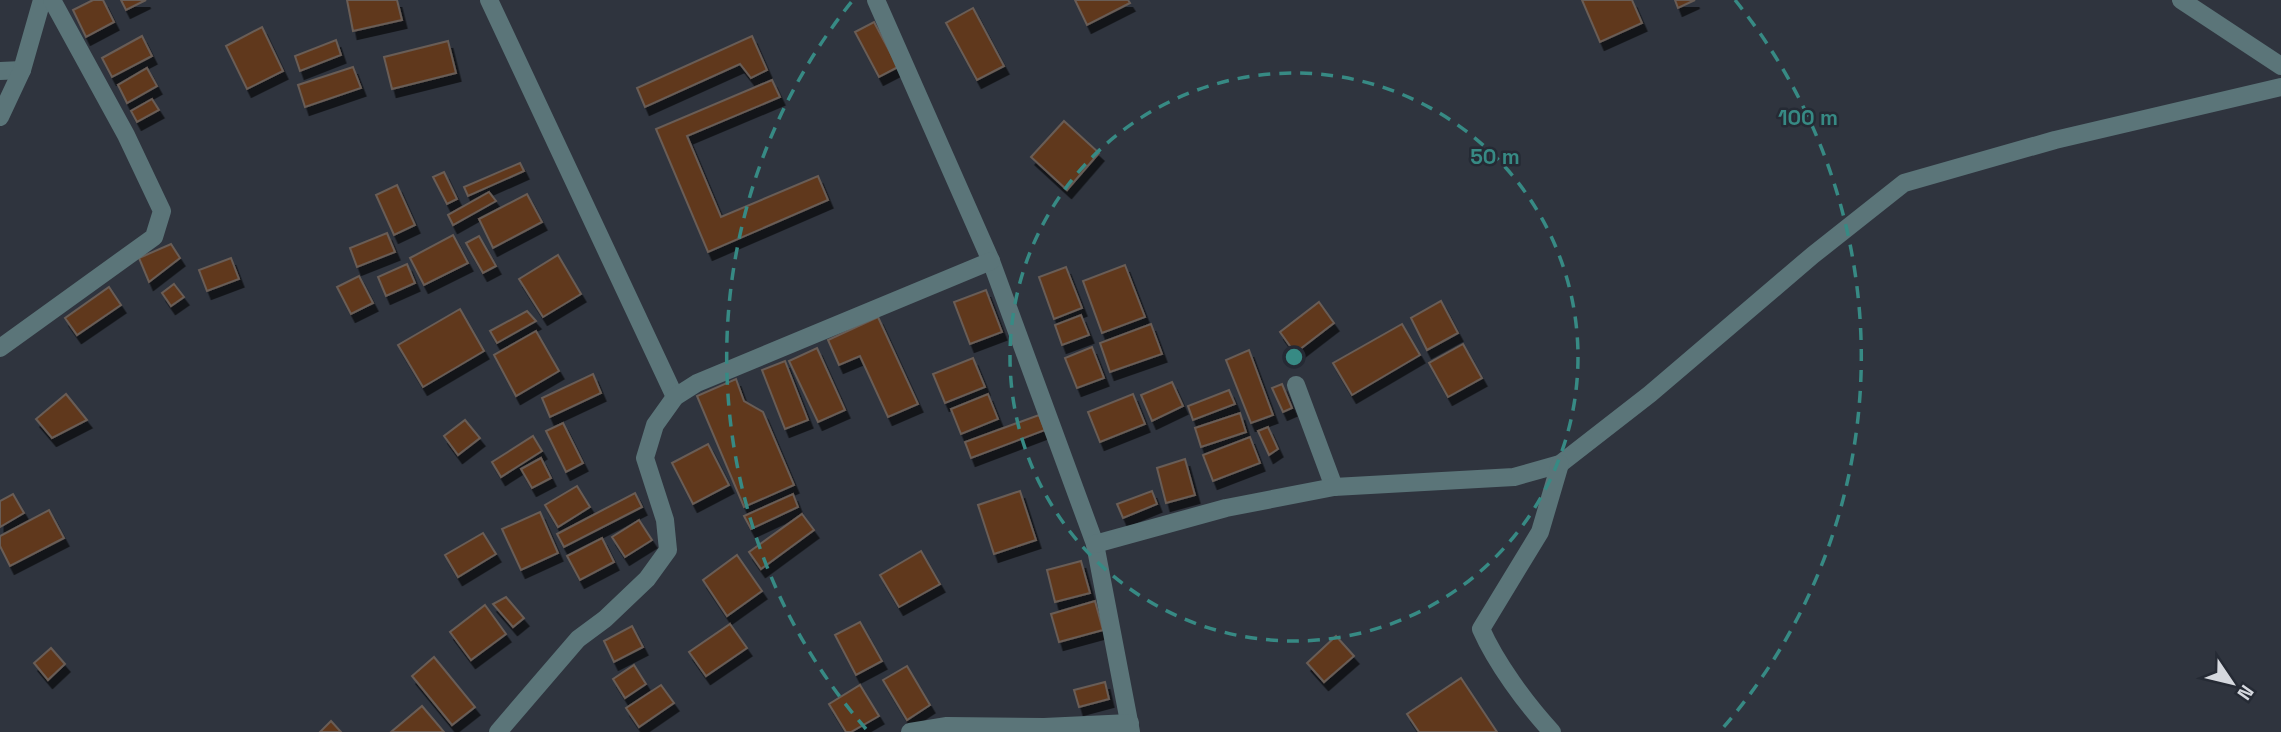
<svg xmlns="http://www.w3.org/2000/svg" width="2281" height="732" font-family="'Space Grotesk',sans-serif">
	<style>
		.building { fill: #60391f; stroke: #695d56; stroke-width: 2; filter: url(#shadow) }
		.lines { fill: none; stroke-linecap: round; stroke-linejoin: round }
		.minor { stroke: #5b7579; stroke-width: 18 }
		.ring { fill: none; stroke: #378a84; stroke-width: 3.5; stroke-dasharray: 12 9 }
		.centre { fill: #378a84; stroke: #252a34; stroke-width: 3.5 }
		.ring-label { font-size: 21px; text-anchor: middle; font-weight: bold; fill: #378a84; stroke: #252a34; stroke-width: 5; stroke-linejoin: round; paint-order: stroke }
	</style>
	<defs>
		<filter id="shadow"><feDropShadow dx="4.5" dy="8" stdDeviation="0" flood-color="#0009"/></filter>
	</defs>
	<rect width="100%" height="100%" fill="#2f343e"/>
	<!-- building -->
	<g class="building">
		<polygon points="93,0 103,0 114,22 86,37 73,10"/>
		<polygon points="121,0 146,0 126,10"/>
		<polygon points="347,0 397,0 402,20 353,31"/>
		<polygon points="1075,0 1128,0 1130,3 1087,25"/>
		<polygon points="1582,0 1632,0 1642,23 1600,42"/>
		<polygon points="1675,0 1695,0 1678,8"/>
		<polygon points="973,8 1004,66 977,80 946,23"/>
		<polygon points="874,22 898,67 879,77 855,32"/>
		<polygon points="262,27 283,71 247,89 226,46"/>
		<polygon points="142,36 152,56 112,77 102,58"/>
		<polygon points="752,36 767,70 751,78 740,64 645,107 637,88"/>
		<polygon points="336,40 341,55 300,71 295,56"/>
		<polygon points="448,41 456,73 392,89 384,57"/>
		<polygon points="353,67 361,88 305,107 298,85"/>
		<polygon points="147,68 157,86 127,103 118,85"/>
		<polygon points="772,80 780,97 687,136 721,217 818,176 828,200 708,252 656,129"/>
		<polygon points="152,99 159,110 137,122 131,111"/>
		<polygon points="1064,121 1099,153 1067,190 1031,157"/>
		<polygon points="520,163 524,171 468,196 464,187"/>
		<polygon points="444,172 457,199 447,204 433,177"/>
		<polygon points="397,185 415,225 394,235 376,195"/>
		<polygon points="489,192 496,201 453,225 448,215"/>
		<polygon points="527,194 542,222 493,248 479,219"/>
		<polygon points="387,233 395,252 357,267 350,248"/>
		<polygon points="453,235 468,263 424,285 410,258"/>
		<polygon points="479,236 496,266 483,273 466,243"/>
		<polygon points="171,244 180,258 149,282 139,258"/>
		<polygon points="558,255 581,294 543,317 519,279"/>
		<polygon points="231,258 239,279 207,291 199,270"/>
		<polygon points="407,264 415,283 386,296 378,277"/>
		<polygon points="1125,265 1145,317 1102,333 1083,281"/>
		<polygon points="1066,267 1082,308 1054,319 1039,277"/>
		<polygon points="359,276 373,303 351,314 337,287"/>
		<polygon points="174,284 184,297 171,306 162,293"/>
		<polygon points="109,287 121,305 77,335 65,318"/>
		<polygon points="986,290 1002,332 970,344 954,302"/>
		<polygon points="1441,301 1458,333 1427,350 1411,318"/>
		<polygon points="1319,302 1334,323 1295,353 1280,332"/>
		<polygon points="460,309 484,351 423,387 398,345"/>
		<polygon points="527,311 536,321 497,343 490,331"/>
		<polygon points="1081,315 1089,335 1062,345 1055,325"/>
		<polygon points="878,317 918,404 888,417 860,356 839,365 828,340"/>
		<polygon points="1151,324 1162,354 1110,372 1100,343"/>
		<polygon points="1402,324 1420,355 1352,395 1333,363"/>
		<polygon points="536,331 559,371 516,396 494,355"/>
		<polygon points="1463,344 1482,378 1448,397 1429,363"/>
		<polygon points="1092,347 1104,378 1077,388 1065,358"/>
		<polygon points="817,348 845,410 818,422 789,361"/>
		<polygon points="1249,350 1273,415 1251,423 1226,360"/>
		<polygon points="973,358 985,387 945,403 933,374"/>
		<polygon points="785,361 808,420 785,429 762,370"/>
		<polygon points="593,374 601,393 550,417 542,398"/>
		<polygon points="736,379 744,401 763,412 794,485 744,507 697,396"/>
		<polygon points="1172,382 1183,406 1152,421 1141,395"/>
		<polygon points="1282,384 1292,408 1283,412 1272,388"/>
		<polygon points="1229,390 1235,404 1193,420 1188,406"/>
		<polygon points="66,394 87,420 52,438 36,419"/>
		<polygon points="988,394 998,419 961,434 951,409"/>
		<polygon points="1133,394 1145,424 1100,442 1088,412"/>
		<polygon points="1240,413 1246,432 1201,447 1195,428"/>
		<polygon points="1039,415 1045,430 971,458 965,442"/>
		<polygon points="465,420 480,438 458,455 444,436"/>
		<polygon points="563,423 583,463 566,472 546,431"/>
		<polygon points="1268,427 1278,449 1269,455 1258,431"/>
		<polygon points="533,436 542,451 501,477 492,462"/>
		<polygon points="1250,437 1260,463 1213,481 1203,455"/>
		<polygon points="708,444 729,485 693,504 672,463"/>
		<polygon points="541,458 551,478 532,488 521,469"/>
		<polygon points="1185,459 1195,495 1166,503 1157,468"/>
		<polygon points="577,486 590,507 558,527 545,505"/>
		<polygon points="1020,491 1036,540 994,554 978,505"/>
		<polygon points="1152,491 1157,504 1123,518 1117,504"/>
		<polygon points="635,493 642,507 564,547 557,534"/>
		<polygon points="13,494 24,513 0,527 0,501"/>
		<polygon points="793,494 798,507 751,529 744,516"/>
		<polygon points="49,510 64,538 10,566 0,546 0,536"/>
		<polygon points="540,512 558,553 521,570 502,529"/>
		<polygon points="802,514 814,530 761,569 749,552"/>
		<polygon points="639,520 652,540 625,557 612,537"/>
		<polygon points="483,533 496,554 458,577 445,555"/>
		<polygon points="602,538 614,562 580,580 567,556"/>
		<polygon points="921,551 940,584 899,607 880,575"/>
		<polygon points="737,555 762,591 727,616 703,580"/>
		<polygon points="1081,561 1090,593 1055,602 1047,570"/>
		<polygon points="506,597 524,618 513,627 493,604"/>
		<polygon points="1095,601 1103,630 1059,642 1051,614"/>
		<polygon points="485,605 506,634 471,660 450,632"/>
		<polygon points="860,622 882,661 856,675 835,635"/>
		<polygon points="730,624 747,648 706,676 689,652"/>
		<polygon points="632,626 643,647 614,662 604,641"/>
		<polygon points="1336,636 1354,656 1324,682 1307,663"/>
		<polygon points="51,648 65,664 48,680 34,663"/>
		<polygon points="434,657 475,707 452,725 412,676"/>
		<polygon points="634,665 646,684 625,698 613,679"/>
		<polygon points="907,666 930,705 907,720 883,680"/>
		<polygon points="1461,678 1497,732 1419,732 1407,714"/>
		<polygon points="1105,682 1109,699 1079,707 1074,690"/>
		<polygon points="661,685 674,703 639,727 626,708"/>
		<polygon points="860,685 879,716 851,732 846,732 829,704"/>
		<polygon points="422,706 444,732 391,732"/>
		<polygon points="331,721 341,732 320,732"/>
	</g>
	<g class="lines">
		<!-- minor -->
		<g class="minor">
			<polyline points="489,0 675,397"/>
			<polyline points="876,0 991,261 1095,544 1131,732"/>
			<polyline points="2181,0 2281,66"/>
			<polyline points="0,71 22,70"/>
			<polyline points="0,117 22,70 42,0"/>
			<polyline points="0,348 154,237 162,211 126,135 52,0"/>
			<polyline points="1296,385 1334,487"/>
			<polyline points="1095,544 1226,508 1334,487 1514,477 1560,464 1650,394 1813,255 1904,183 2055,140 2281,87"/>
			<polyline points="498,732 578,639 605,619 647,579 668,550 665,520 645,458 655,425 675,397 697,383 991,261"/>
			<polyline points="910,732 947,726 1044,727 1130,723"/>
			<path d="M1552,732C1526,704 1496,663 1481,629L1540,532L1560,464"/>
		</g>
	</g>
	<!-- distance rings -->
	<g class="ring">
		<circle cx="1294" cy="357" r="284"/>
		<path d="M866 729A567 567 0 0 1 853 0M1735 0A567 567 0 0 1 1722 729"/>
	</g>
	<circle cx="1294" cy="357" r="10" class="centre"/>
	<g class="ring-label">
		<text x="1808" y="125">100 m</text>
		<text x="1495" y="164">50 m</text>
	</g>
	<!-- north arrow -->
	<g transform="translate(2232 683) rotate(125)" stroke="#252a34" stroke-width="5" paint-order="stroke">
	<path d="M0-5L12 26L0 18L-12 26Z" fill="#d5d8de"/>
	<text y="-10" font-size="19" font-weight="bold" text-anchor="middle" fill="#d5d8de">N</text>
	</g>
</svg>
